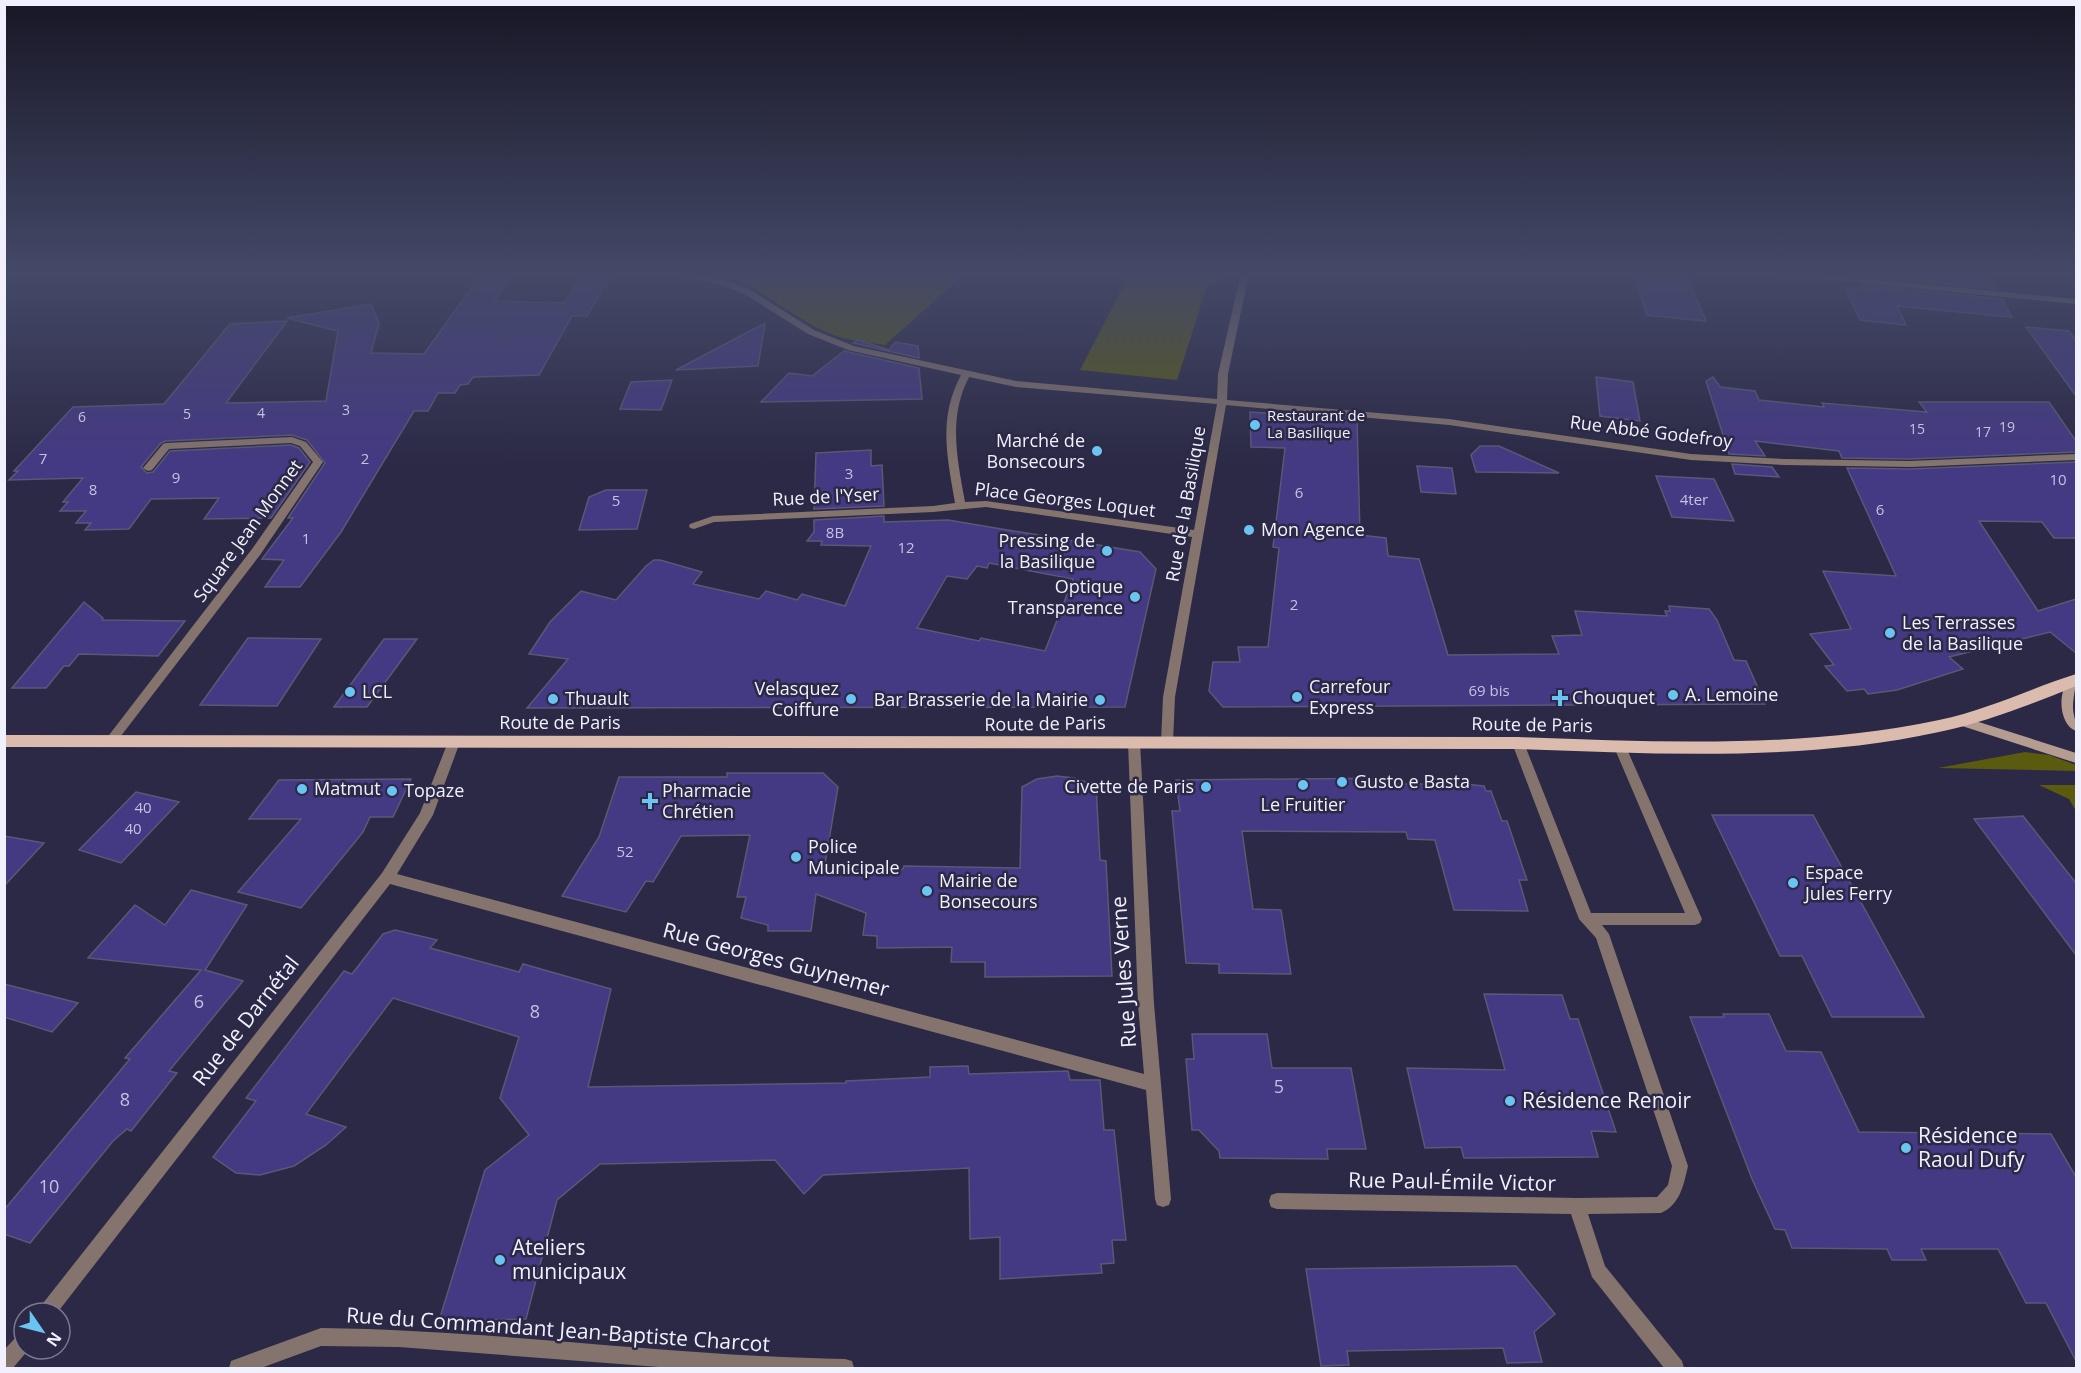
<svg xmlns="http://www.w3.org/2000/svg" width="2081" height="1373" font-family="'Open Sans',sans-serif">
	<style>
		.green { fill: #5a5b0f }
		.building { fill: #443983; stroke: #5a5877; stroke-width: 1.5; fill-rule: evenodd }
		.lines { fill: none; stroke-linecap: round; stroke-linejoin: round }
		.street { fill: #84746d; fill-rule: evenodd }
		.secondary { fill: #b59c91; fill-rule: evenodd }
		.primary { fill: #dbbbad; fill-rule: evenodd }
		.poi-dot { fill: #6ac3f1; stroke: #2b2945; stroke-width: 2 }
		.labels { text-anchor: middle; stroke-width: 5; stroke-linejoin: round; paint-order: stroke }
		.far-number-label { font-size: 14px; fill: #c5c2df }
		.far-poi-label { font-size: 15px; fill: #f0f0fe; stroke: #2b2945; text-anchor: start }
		.number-label { font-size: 15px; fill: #c5c2df }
		.street-label { font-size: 18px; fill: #f0f0fe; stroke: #2b2945 }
		.poi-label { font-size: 18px; fill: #f0f0fe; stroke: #2b2945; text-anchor: start }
		.near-number-label { font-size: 18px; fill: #c5c2df }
		.near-street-label { font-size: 21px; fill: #f0f0fe; stroke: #2b2945 }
		.near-poi-label { font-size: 21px; fill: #f0f0fe; stroke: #2b2945; text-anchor: start }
	</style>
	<rect width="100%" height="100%" fill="#2b2945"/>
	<!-- green -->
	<g class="green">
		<path d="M711,273H966L885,345C868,342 847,341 831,334C790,318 755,279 711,273Z"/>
		<polygon points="1130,273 1219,273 1216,284 1208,283 1177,380 1080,370"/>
		<polygon points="2025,752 2049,755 2076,765 2076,771 1938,768"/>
		<polygon points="2039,785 2076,785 2076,811 2069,799"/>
	</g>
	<!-- building -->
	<g class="building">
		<polygon points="583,273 613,273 587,316 572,316 539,375 473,377 468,384 460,385 455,393 438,393 428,411 414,411 341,532 300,587 265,587 284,560 262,559 293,518 288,518 325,463 307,440 292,435 166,441 161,443 141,467 147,473 153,472 170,451 291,445 299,448 310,462 271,518 204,519 219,498 151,499 129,529 85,530 91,523 76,523 86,511 60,511 68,502 63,502 83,478 9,480 18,471 14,471 73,407 164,404 230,324 287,321 226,403 326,401 338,331 287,318 371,304 379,323 371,353 424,354 480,276 513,276 494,301 564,303"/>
		<polygon points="1863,273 1987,273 1996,289 1863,276"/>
		<polygon points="1634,274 1687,278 1706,321 1647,315"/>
		<polygon points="1863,285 2002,299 2012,317 1897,306 1906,325 1860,320 1845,287 1862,288"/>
		<polygon points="765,323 758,366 676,370"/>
		<polygon points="2026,327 2069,331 2076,341 2076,396"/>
		<polygon points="858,340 889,350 895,342 918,346 919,358 853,343"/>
		<polygon points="844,351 919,368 922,399 761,402 789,373 812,376"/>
		<polygon points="1596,377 1633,382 1640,421 1600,416"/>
		<polygon points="1713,377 1720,387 1755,391 1759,400 1824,407 1822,403 1927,412 1919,402 2049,402 2076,441 2076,452 1910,459 1842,458 1839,451 1755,441 1765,456 1729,454 1706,381"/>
		<polygon points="672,380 661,410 620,409 631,382"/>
		<polygon points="1250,412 1357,419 1360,535 1386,538 1388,556 1419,559 1448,655 1559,654 1552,636 1582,635 1575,611 1667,616 1665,611 1670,611 1669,606 1709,609 1717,620 1734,660 1746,661 1765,704 1223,707 1209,691 1213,662 1240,662 1238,647 1268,647 1279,548 1273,547 1285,448 1251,447"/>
		<polygon points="1480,446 1499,446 1559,473 1476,472 1471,455"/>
		<polygon points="871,450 871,466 882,465 884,506 814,509 816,453"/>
		<polygon points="2076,462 2076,538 2054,538 2042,522 1979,521 2038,611 2076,599 2076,653 2050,632 1949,657 1963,669 1897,690 1868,694 1864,689 1847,691 1825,666 1834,665 1810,634 1851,629 1823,571 1896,576 1847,468 1910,469"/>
		<polygon points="1732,464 1772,467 1779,477 1735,474"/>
		<polygon points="1417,466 1452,468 1456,494 1421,492"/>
		<polygon points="1656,476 1714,479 1734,521 1672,517"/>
		<polygon points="606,490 647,490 637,529 579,530 589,497"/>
		<path d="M884,516V522L948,520L1140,552L1156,569L1125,707L527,708L568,659L529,654L550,622L581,591L616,600L646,566L654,560H660L702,572L693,584L759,599L766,591L797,600L802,594L845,606L871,546L821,545L822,541H807L814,532V520ZM989,563L1073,579L1045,651L981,638L979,641L917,628L947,576L967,579L977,566L987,568Z"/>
		<polygon points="84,602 103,618 102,620 185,621 158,656 79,654 69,666 64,666 46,688 12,688"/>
		<polygon points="248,638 321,639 277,706 200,705"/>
		<polygon points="384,639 417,639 367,707 334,707"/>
		<polygon points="727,773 823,773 838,787 824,870 903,869 904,866 1020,868 1022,787 1037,779 1057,776 1074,778 1096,785 1100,860 1106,861 1112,976 985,977 985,962 951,962 952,947 877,948 877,936 863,935 866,913 816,894 811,931 768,931 768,925 741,918 746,897 737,897 750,835 681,836 653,882 646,881 626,912 562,896 599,837 619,777 727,777"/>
		<polygon points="1395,778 1398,784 1464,784 1484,786 1486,791 1491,791 1502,821 1507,821 1527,880 1519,880 1528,911 1454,910 1435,840 1408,839 1406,832 1242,831 1253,909 1281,910 1291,974 1219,973 1219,964 1186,963 1172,811 1180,811 1176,780"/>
		<polygon points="411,779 393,817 370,817 363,832 301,908 238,892 301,819 249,819 279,780"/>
		<polygon points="136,792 179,802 121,863 79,850"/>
		<polygon points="1712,815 1813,815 1924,1017 1832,1017 1802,956 1780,956"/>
		<polygon points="2023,816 2076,883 2076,955 1974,819"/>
		<polygon points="4,836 44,843 4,886"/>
		<polygon points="191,890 247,905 205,970 243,981 169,1071 177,1073 131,1131 127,1129 113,1141 30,1243 4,1234 4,1210 130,1059 125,1058 201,970 88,958 135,905 165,925"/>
		<polygon points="395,930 437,940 430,948 519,972 523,964 611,989 588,1087 846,1083 846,1081 930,1077 930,1067 968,1066 969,1074 1068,1071 1070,1080 1100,1080 1104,1130 1114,1130 1126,1240 1112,1240 1114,1263 1101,1264 1102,1273 1000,1279 1000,1237 970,1239 969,1168 823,1175 804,1194 775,1160 600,1164 557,1200 526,1319 439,1321 485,1170 529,1135 500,1098 519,1037 393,998 306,1114 346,1127 326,1145 294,1166 260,1175 236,1173 213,1157 256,1101 246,1098 344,971 352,974 383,934"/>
		<polygon points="4,984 78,1003 52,1032 4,1017"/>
		<polygon points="1484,994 1562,995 1570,1019 1578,1019 1616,1132 1591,1131 1598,1157 1464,1158 1461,1147 1425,1148 1407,1068 1505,1070"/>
		<polygon points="1723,1014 1769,1014 1786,1051 1821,1052 1859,1132 2051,1134 2076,1177 2076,1361 2046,1303 2026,1303 1998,1249 1921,1249 1926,1260 1892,1260 1887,1249 1792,1248 1785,1230 1775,1229 1752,1179 1690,1017 1724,1017"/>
		<polygon points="1192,1034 1267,1034 1272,1068 1351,1068 1366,1149 1327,1149 1328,1159 1220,1158 1219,1151 1199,1130 1192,1130 1186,1059 1194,1059"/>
		<polygon points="1516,1266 1555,1314 1534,1332 1542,1362 1507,1363 1503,1348 1347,1351 1349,1365 1321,1366 1306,1269"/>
	</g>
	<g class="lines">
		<!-- street -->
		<g class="street">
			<path d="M676,273H691L734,283L752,291L814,330L854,346L1016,381L1217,399L1218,374L1241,273H1249L1228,374L1227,400L1449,419L1691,454L1785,459L1910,461L2076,454V460L1910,467L1785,465L1691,460L1449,425L1226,405L1175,697L1173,742L1171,745H1163L1161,742L1163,697L1192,537L986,507L933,512L714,522L694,529L690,528L689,526L690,524L713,516L933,506L955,503C947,456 938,418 961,375L848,350L808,334L746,295L728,287ZM969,377L1016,387L1217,404L1194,530L986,501L965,502C957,458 948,417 969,377Z"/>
			<polygon points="1774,273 1805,273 2076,299 2076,304 1778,275"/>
			<polygon points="292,437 306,442 323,462 260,555 114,745 106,745 104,742 106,739 252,549 313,462 300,446 291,443 169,449 152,470 148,471 143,468 163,444 166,443"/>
			<polygon points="454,737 458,739 460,742 433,815 397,874 1144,1074 1138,1004 1128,742 1130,739 1138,739 1140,742 1154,1004 1171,1199 1169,1205 1163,1207 1157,1205 1155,1199 1146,1090 390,884 57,1313 37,1313 40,1307 382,873 420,813 448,742 450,739"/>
			<path d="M1518,738L1522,740L1524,743L1591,913H1685L1614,747L1616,744H1624L1626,747L1702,919L1700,923L1695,925H1602L1609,934L1688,1166C1684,1184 1680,1205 1661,1213L1588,1214L1605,1266L1682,1361L1684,1368H1664L1592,1277L1571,1214L1277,1209L1271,1207L1269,1201L1271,1195L1277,1193L1577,1198L1657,1197L1668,1185L1672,1166L1596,938L1579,919L1512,743L1514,740Z"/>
			<path d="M321,1328C496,1330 670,1356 845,1359L852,1361L854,1368H672L399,1347L321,1346L261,1368H229L231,1361Z"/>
			<polygon points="24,1332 24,1349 29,1349 13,1368 4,1368 4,1350 18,1335"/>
		</g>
		<!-- secondary -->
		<g class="secondary">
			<path d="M2074,677H2076C2076,688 2073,697 2073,707C2073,716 2077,722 2076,731C2057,724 2057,683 2074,677Z"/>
			<polygon points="1963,717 2076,753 2076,763 1959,725 1957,722 1959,719"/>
		</g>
		<!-- primary -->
		<path class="primary" d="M2076,674V686C2032,704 1987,722 1939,732C1801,762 1658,754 1518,749L4,747V735L1518,737C1658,742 1800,749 1939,720C1987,710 2029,689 2076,674Z"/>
	</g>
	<!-- sky -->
	<linearGradient id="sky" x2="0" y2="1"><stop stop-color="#181726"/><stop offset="0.59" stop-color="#444968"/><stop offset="1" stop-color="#444968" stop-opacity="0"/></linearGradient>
	<rect width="2081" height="465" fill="url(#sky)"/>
	<!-- markers -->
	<g class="poi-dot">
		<circle cx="1255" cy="425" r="6"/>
		<circle cx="1097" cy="451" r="6"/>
		<circle cx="1249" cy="530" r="6"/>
		<circle cx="1107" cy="551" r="6"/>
		<circle cx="1135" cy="597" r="6"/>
		<circle cx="1890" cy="633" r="6"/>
		<circle cx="350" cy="692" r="6"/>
		<circle cx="1673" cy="695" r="6"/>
		<circle cx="1297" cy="697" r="6"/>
		<path d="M1557 689h6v6h6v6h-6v6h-6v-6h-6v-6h6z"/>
		<circle cx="553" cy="699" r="6"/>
		<circle cx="851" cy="699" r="6"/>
		<circle cx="1100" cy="700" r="6"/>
		<circle cx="1342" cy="782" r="6"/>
		<circle cx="1303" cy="785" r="6"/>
		<circle cx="1206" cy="787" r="6"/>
		<circle cx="302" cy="789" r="6"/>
		<circle cx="392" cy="791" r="6"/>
		<path d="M647 792h6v6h6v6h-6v6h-6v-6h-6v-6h6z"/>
		<circle cx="796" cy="857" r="6"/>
		<circle cx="1793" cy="883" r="6"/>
		<circle cx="927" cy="891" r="6"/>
		<circle cx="1510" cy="1101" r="6"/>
		<circle cx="1906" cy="1148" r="6"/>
		<circle cx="500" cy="1260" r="6"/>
	</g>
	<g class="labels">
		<!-- far-number labels -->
		<g class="far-number-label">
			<text x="346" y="415">3</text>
			<text x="261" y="418">4</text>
			<text x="187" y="419">5</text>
			<text x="82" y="422">6</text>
			<text x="2007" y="432">19</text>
			<text x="1917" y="434">15</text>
			<text x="1983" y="437">17</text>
		</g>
		<!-- far-poi labels -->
		<g class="far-poi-label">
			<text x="1267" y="421">Restaurant de<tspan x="1267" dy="17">La Basilique</tspan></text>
		</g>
		<!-- number labels -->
		<g class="number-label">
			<text x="43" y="464">7</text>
			<text x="365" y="464">2</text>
			<text x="849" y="479">3</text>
			<text x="176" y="483">9</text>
			<text x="2058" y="485">10</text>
			<text x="93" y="495">8</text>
			<text x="1299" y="498">6</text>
			<text x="1694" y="505">4ter</text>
			<text x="616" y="506">5</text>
			<text x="1880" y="515">6</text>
			<text x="835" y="538">8B</text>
			<text x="306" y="544">1</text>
			<text x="906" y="553">12</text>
			<text x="1294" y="610">2</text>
			<text x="1489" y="696">69 bis</text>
			<text x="143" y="813">40</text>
			<text x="133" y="834">40</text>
			<text x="625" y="857">52</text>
		</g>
		<!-- street labels -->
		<g class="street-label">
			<text transform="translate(1651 432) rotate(7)" y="6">Rue Abbé Godefroy</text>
			<text transform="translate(826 497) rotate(-3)" y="6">Rue de l'Yser</text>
			<text transform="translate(1065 500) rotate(7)" y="6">Place Georges Loquet</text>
			<text transform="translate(1186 504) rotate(-80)" y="6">Rue de la Basilique</text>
			<text transform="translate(248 531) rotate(-54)" y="6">Square Jean Monnet</text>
			<text x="560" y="729">Route de Paris</text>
			<text transform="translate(1045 724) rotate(-1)" y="6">Route de Paris</text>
			<text transform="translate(1532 725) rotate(1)" y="6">Route de Paris</text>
		</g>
		<!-- poi labels -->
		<g class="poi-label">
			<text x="1085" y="447" text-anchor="end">Marché de<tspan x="1085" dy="21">Bonsecours</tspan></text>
			<text x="1261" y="536">Mon Agence</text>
			<text x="1095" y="547" text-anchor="end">Pressing de<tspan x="1095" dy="21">la Basilique</tspan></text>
			<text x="1123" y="593" text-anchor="end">Optique<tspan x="1123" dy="21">Transparence</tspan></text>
			<text x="1902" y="629">Les Terrasses<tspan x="1902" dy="21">de la Basilique</tspan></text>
			<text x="1309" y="693">Carrefour<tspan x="1309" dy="21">Express</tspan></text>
			<text x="839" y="695" text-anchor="end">Velasquez<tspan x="839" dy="21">Coiffure</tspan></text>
			<text x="362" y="698">LCL</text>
			<text x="1685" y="701">A. Lemoine</text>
			<text x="1572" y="704">Chouquet</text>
			<text x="565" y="705">Thuault</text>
			<text x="1088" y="706" text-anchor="end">Bar Brasserie de la Mairie</text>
			<text x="1354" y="788">Gusto e Basta</text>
			<text x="1194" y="793" text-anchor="end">Civette de Paris</text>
			<text x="314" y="795">Matmut</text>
			<text x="404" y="797">Topaze</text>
			<text x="662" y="797">Pharmacie<tspan x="662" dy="21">Chrétien</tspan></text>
			<text x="1303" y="811" text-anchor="middle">Le Fruitier</text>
			<text x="808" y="853">Police<tspan x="808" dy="21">Municipale</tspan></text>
			<text x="1805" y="879">Espace<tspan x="1805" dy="21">Jules Ferry</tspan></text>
			<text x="939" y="887">Mairie de<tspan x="939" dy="21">Bonsecours</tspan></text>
		</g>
		<!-- near-number labels -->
		<g class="near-number-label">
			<text x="199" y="1008">6</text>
			<text x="535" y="1018">8</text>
			<text x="1279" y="1093">5</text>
			<text x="125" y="1106">8</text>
			<text x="49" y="1193">10</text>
		</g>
		<!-- near-street labels -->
		<g class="near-street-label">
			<text transform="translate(776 960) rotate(15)" y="7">Rue Georges Guynemer</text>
			<text transform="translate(1124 972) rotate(-94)" y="7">Rue Jules Verne</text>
			<text transform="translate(246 1021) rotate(-52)" y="7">Rue de Darnétal</text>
			<text transform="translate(1452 1182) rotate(1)" y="7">Rue Paul-Émile Victor</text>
			<text transform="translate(558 1330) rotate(4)" y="7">Rue du Commandant Jean-Baptiste Charcot</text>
		</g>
		<!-- near-poi labels -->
		<g class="near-poi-label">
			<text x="1522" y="1108">Résidence Renoir</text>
			<text x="1918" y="1143">Résidence<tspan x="1918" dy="24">Raoul Dufy</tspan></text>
			<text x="512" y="1255">Ateliers<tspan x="512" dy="24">municipaux</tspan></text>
		</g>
	</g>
	<!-- border -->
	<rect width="2081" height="1373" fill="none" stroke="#f0f0fe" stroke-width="12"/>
	<!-- north arrow -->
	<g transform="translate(42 1331) rotate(125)"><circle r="28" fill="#2b2945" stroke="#7a798f" stroke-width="1.5"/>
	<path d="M0-4.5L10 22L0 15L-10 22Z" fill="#6ac3f1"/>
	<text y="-9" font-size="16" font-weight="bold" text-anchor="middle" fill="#f0f0fe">N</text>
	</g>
</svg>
